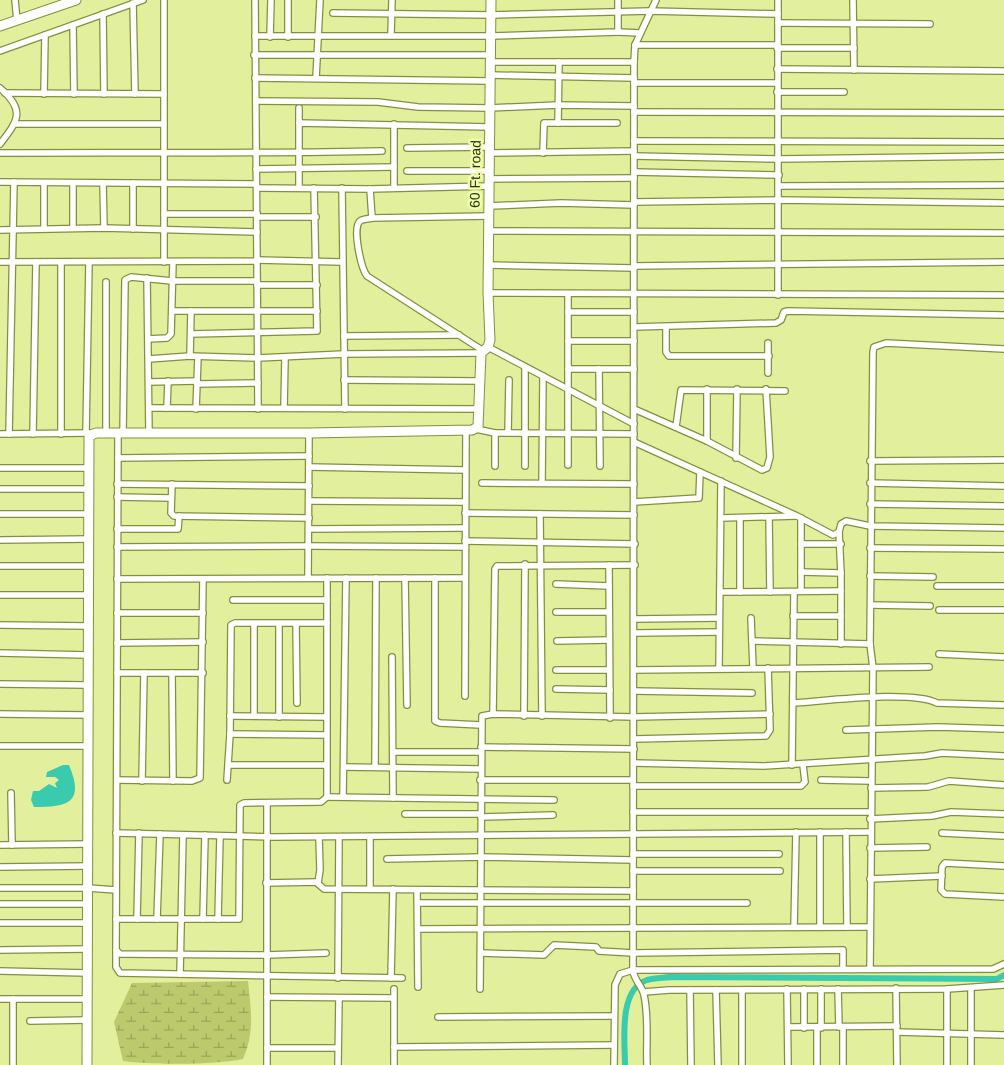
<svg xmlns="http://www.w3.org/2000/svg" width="1004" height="1065" font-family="Arial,sans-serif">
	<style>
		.wetland { fill: url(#wetland-marsh) }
		.water { fill: #3acaae }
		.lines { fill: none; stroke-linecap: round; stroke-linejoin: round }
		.canal { stroke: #3acaae; stroke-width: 6 }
		.street-casing { stroke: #838f3f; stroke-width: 8 }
		.secondary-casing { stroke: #838f3f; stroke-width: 11 }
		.street { stroke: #fff; stroke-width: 5.5 }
		.secondary { stroke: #fff; stroke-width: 9 }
		.labels { text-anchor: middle; stroke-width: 5; stroke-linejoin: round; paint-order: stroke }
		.street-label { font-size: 14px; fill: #292e0c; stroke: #effeab }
	</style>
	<defs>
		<pattern id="wetland-marsh" width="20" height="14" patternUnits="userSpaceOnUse" patternTransform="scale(1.25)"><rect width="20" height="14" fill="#bcca6d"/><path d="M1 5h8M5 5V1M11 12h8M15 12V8" fill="none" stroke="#99a458"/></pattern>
	</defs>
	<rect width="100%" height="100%" fill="#e2f09e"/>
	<!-- wetland -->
	<path class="wetland" d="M248,981C251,1010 255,1032 243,1059C213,1065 154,1065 123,1061L114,1022L132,983Z"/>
	<!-- water -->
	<path class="water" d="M63,765H69C85,803 68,807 34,807L31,800L33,791H39L49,784L57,788L55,783L59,780L55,777H46L47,772Z"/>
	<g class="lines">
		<!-- canal -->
		<path class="canal" d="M625,1065C625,1042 618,989 647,980C654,978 663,978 670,977L997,979L1004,975"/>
		<!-- street casing -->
		<g class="street-casing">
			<g id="street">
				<polyline points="15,0 17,21"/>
				<polyline points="288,0 288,37"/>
				<polyline points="778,0 778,295"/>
				<polyline points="853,0 854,70"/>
				<polyline points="133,3 135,94"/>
				<polyline points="333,13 491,15 650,11 778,14"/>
				<polyline points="103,14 104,94"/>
				<polyline points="778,23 930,24"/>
				<polyline points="73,25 74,94"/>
				<polyline points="618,32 640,33"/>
				<polyline points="391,34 392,0"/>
				<polyline points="255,36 491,36 618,32 618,0"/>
				<polyline points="270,37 271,0"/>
				<polyline points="635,45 777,45"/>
				<polyline points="777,48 854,48"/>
				<polyline points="0,51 143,0"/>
				<polyline points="254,55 491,55"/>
				<polyline points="490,62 634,62"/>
				<polyline points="777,69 1004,71"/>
				<polyline points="490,75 634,78"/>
				<polyline points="255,78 490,81"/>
				<polyline points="316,78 320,0"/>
				<polyline points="634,83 777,83"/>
				<path d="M0,88C26,110 18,121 0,144"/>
				<polyline points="777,92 844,92"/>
				<polyline points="5,93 164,94"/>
				<polyline points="44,94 45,35"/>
				<polyline points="256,101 378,102 418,107 490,108 558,105 634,106"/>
				<polyline points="299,108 299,123"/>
				<polyline points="634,112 1004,113"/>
				<polyline points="558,123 559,62"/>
				<polyline points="16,124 164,124"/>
				<polyline points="394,124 394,188"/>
				<polyline points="634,141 1004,142"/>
				<polyline points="407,148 490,147"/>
				<path d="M0,153C127,152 254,154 382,151"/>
				<polyline points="490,153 634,151"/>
				<polyline points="543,153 544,123 617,123"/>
				<polyline points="634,156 779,159 1004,156"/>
				<polyline points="256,169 394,167"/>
				<polyline points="407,171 489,171"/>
				<polyline points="634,172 779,175"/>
				<polyline points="489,179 634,178"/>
				<polyline points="0,182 256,184"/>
				<polyline points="103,183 104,228"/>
				<polyline points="133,183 133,229"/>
				<polyline points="779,186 1004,185"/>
				<polyline points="257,188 370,189 490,186"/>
				<polyline points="299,188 299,123 490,127"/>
				<polyline points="342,188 345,409"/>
				<polyline points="370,189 372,218"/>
				<polyline points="634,202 779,200 1004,203"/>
				<polyline points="489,206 561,203 634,205"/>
				<polyline points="164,214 257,214"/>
				<polyline points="257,217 316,217"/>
				<polyline points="44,228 44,183"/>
				<polyline points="73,228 73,183"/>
				<polyline points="0,230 104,228 257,232"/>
				<polyline points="489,231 1004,233"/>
				<polyline points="257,260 342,262"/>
				<polyline points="257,261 258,409"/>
				<polyline points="0,262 257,261 255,0"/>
				<polyline points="61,262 61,434"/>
				<polyline points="164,262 164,0"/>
				<polyline points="489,265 634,268"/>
				<polyline points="634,266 1004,262"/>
				<polyline points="147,278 149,434"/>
				<polyline points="106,282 106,433"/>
				<polyline points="257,285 317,285"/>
				<polyline points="488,293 1004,295"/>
				<polyline points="568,294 568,465"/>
				<polyline points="172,311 317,311"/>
				<polyline points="568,312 634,312"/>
				<polyline points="634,327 776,323 781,320 784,312 788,311 1004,315"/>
				<polyline points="666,327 666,352 669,356 769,356"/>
				<polyline points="191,334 317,331 314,188"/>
				<polyline points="344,336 459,335"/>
				<polyline points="148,339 167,338 171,334 173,262"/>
				<polyline points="568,341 634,341"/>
				<polyline points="768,343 768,373"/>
				<polyline points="488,347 634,424"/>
				<path d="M482,350L367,276C361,268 352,228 360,221C363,219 368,219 372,218L489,216"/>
				<polyline points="190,356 191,311"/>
				<polyline points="149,359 190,356 258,358 344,354 481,353"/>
				<polyline points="568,369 634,369"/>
				<polyline points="599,369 600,466"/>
				<polyline points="344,380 480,381"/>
				<polyline points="149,382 197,381"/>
				<polyline points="197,384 258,383"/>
				<polyline points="707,389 707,441"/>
				<polyline points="149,408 479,409"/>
				<polyline points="167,408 168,381"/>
				<polyline points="284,408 285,358"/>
				<polyline points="196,409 198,357"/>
				<polyline points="634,409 707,441 762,470 767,468 770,457 766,389"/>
				<polyline points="676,427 681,390 785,391"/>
				<polyline points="476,429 495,433 634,434"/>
				<polyline points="86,433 89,262"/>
				<polyline points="495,433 495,466"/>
				<polyline points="508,433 509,380"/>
				<polyline points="0,434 89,433"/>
				<polyline points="9,434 14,182"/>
				<polyline points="33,434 36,262"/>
				<polyline points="118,434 116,950 120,954 267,955 326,953"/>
				<polyline points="123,434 125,280 131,277 172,281 257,281"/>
				<polyline points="634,442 797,516 833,535 839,532 841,524 846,521 870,526 1004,528"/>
				<polyline points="118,458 309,456"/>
				<polyline points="736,458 737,389"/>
				<polyline points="870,461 1004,460"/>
				<polyline points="525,466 525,367"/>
				<polyline points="309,467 465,470"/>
				<polyline points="0,468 89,468"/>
				<polyline points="482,483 634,484"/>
				<polyline points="542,483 543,376"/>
				<polyline points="870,483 1004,486"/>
				<polyline points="117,484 309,486"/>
				<polyline points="172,484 171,513 174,516 309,518"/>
				<polyline points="0,489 88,489"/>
				<polyline points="117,497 171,498"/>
				<polyline points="309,501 465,502"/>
				<polyline points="634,502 699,498 700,472"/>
				<polyline points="870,504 1004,506"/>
				<polyline points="465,513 634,515"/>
				<polyline points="0,514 88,514"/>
				<polyline points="540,514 542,716"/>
				<polyline points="769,517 770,592"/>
				<polyline points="721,518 796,516"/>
				<polyline points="740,518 740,592"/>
				<polyline points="801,518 801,591"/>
				<polyline points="117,529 178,529 179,516"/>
				<polyline points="309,529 465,528"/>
				<polyline points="839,532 841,573"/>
				<polyline points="0,540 88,539"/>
				<polyline points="465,541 635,544"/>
				<polyline points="801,544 841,544"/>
				<polyline points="117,547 309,546 465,547"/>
				<polyline points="870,548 1004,549"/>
				<polyline points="609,565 610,718"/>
				<polyline points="0,566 88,566"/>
				<polyline points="801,572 841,573 841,644"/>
				<polyline points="870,576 933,577"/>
				<polyline points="308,578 309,433"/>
				<polyline points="405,578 407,705"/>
				<polyline points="435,578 435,721 440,723 481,725"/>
				<polyline points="117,579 465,578"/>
				<polyline points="556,584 609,586"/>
				<polyline points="937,586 1004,586"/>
				<polyline points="720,592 841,591"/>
				<polyline points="0,595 88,595"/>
				<polyline points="233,600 327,600"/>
				<polyline points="871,605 930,606"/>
				<polyline points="939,610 1004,610"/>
				<polyline points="556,612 609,612"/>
				<polyline points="117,613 203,613"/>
				<polyline points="793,616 841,616"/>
				<polyline points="751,618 753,668"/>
				<polyline points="635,619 719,618"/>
				<polyline points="254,624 254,716"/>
				<polyline points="296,624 297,703"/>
				<polyline points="0,625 88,626"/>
				<polyline points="635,633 719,632"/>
				<polyline points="557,641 609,640"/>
				<polyline points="752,641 870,644"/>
				<polyline points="117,643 203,642"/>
				<polyline points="0,653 87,655"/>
				<polyline points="939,654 1004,657"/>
				<polyline points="392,657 393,798"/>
				<polyline points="719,668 721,481"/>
				<polyline points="556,670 609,670"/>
				<polyline points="634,670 929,667"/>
				<polyline points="117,673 203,673"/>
				<polyline points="172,673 173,781"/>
				<polyline points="0,684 87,685"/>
				<polyline points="556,689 610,690"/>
				<polyline points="634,691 752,693"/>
				<polyline points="465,696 466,430"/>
				<path d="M793,703C825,701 912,690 937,703L1004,705"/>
				<polyline points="0,714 87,715"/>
				<polyline points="493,714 495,569 497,566 635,565"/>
				<polyline points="230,716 326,717"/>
				<polyline points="524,716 525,564"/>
				<polyline points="279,717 279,624"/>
				<polyline points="634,717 770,714"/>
				<polyline points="846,730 938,727 1004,729"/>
				<polyline points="230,734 326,735"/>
				<polyline points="634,739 766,736 770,730 768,668"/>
				<polyline points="0,746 87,746"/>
				<polyline points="481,747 634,749"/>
				<polyline points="393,752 481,752"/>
				<polyline points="634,763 764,766 925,756 942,753 1004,756"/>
				<polyline points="229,765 326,765"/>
				<polyline points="792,765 794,592"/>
				<polyline points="344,767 481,769"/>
				<polyline points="375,767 376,578"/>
				<polyline points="117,780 192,781 200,778 203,579"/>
				<polyline points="227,780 230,734 231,625 235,623 327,623"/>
				<polyline points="480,780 633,780"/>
				<polyline points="821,780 871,781"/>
				<polyline points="142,781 144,673"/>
				<polyline points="633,786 801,786 805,782 803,765"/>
				<polyline points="871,788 928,787 949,781 1004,785"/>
				<polyline points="11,793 12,845"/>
				<polyline points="327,797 554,800"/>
				<polyline points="343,797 346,578"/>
				<polyline points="633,812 870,812"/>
				<polyline points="405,814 481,814"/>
				<polyline points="481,817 553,815"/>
				<polyline points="870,819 932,816 951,812 1004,814"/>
				<polyline points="846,832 847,927"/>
				<polyline points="116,833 273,837 870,832"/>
				<polyline points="942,833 1004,836"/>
				<polyline points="0,845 88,844"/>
				<polyline points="870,848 927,847"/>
				<polyline points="633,854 779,854"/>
				<polyline points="387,859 481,857 633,860"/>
				<polyline points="1004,866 945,863 942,867 941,890 945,894 1004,897"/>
				<polyline points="0,867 88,866"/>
				<polyline points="633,871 780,871"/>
				<polyline points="870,879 942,876"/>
				<polyline points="266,883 316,882 324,889 633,891"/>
				<polyline points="318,883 320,870 319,837"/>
				<polyline points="0,888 88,888 116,890"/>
				<polyline points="370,889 370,837"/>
				<polyline points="417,890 418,987"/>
				<polyline points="418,903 747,903"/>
				<polyline points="0,904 87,904"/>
				<polyline points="116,919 239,919 240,805 244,803 321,802 327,797 327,578"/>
				<polyline points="137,919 139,833"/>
				<polyline points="157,919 160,834"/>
				<polyline points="203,919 205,835"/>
				<polyline points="218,919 220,836"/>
				<polyline points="0,923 88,923"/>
				<polyline points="794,927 796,832"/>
				<polyline points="820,927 820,832"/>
				<polyline points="418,929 870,927"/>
				<polyline points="0,950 88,949"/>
				<polyline points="116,950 116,967 120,973 402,978"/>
				<polyline points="481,953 544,955 554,945 596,947 599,951 633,953 843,950 843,969"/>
				<polyline points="870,969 873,668 870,644 873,352 874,347 886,343 1004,349"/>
				<polyline points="0,971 88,973"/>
				<polyline points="180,974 183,835"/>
				<polyline points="338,978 339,837"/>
				<polyline points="391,978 393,889"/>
				<polyline points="896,988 897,1065"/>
				<polyline points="971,988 971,1065"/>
				<polyline points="394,989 394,1065"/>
				<polyline points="480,989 482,716 493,714 634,717"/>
				<polyline points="787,989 788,1065"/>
				<polyline points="821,989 821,1028"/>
				<polyline points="838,989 839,1027"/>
				<polyline points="947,989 947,1065"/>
				<polyline points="690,990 691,1065"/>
				<polyline points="716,990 718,1065"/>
				<polyline points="742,990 742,1065"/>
				<polyline points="644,992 669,990 947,989 1004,985"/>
				<polyline points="267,997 393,998"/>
				<polyline points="0,999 88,999"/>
				<polyline points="13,999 13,1065"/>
				<polyline points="438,1017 614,1016"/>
				<polyline points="30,1021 88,1020"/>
				<polyline points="789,1027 897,1026"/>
				<polyline points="804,1028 804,989"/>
				<polyline points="817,1028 817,1065"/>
				<polyline points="897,1032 1004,1035"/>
				<polyline points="394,1047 614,1045"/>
				<polyline points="267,1048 338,1048"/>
				<polyline points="267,1065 267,803"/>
				<polyline points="338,1065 339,998"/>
				<polyline points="614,1065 615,985 620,974 633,970 993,969 1004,964"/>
				<path d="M647,1065C646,1042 649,1017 644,995C642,985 634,981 633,970L634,62L635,45L656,0"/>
				<polyline points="843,1065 843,1027"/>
			</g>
		</g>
		<!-- secondary casing -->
		<g class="secondary-casing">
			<g id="secondary">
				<polyline points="0,26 76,0"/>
				<polyline points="87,1065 89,436 96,433 309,433 472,430 478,427 481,353 488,347 490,340 488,293 491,0"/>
			</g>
		</g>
		<!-- street -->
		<use href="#street" class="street"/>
		<!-- secondary -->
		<use href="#secondary" class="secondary"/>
	</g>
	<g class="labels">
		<!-- street labels -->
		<g class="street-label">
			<text transform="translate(475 174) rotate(-89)" y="5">60 Ft. road</text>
		</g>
	</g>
</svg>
